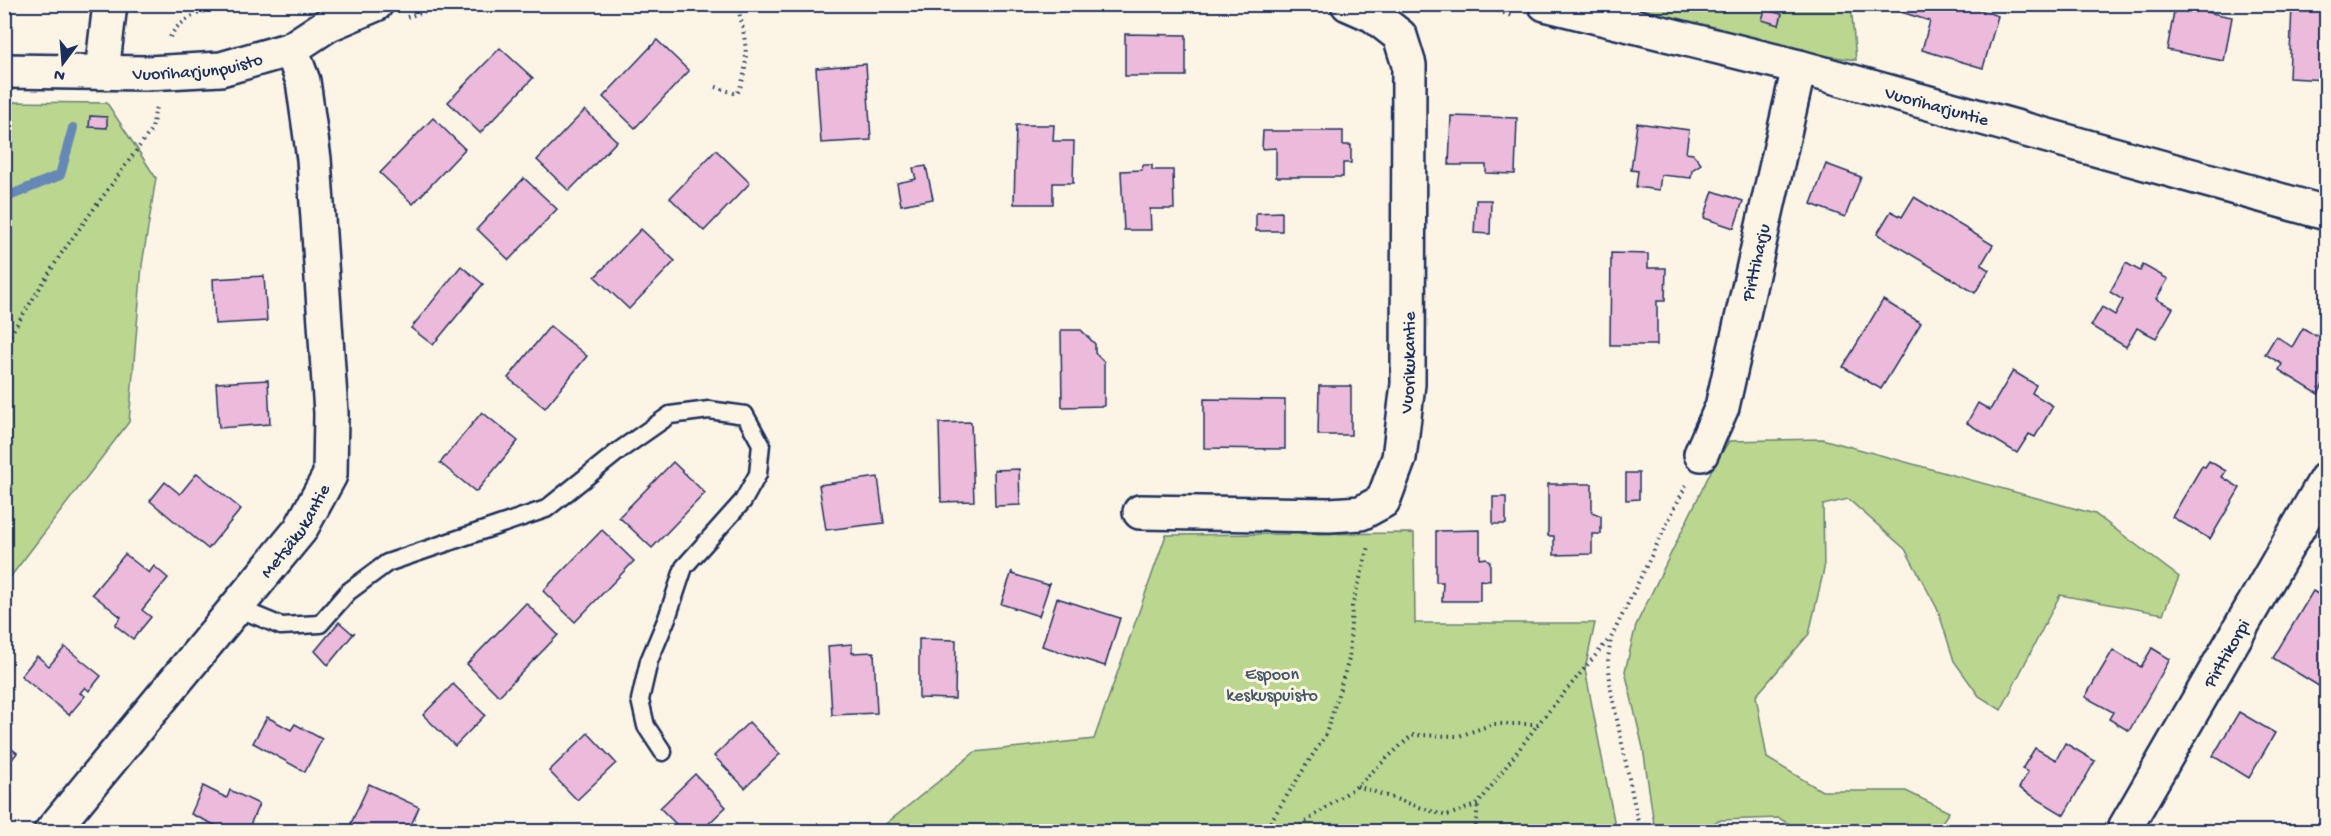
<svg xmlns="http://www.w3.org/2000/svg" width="2331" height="836" font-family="'Gochi Hand',sans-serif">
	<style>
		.green { fill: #bbd68e; stroke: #6b8276; stroke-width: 1.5 }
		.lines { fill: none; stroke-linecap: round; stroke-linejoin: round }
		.stream { stroke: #6588b6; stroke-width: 10 }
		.building { fill: #ecbada; stroke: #1b2f5e; stroke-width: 1.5 }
		.service-casing { stroke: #1b2f5e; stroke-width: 21 }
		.minor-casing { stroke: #1b2f5e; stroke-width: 38 }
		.tertiary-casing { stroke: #1b2f5e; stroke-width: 38 }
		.path { stroke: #1b2f5e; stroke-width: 4; stroke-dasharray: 1.5 4.5; stroke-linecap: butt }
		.service { stroke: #fcf5e5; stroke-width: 16 }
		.minor { stroke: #fcf5e5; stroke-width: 33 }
		.tertiary { stroke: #fcf5e5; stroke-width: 33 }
		.labels { text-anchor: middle; stroke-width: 6; stroke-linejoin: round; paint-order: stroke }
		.street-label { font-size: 18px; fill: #1b2f5e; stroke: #fcf5e5 }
		.park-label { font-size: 18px; fill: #43596a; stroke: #fcf5e5 }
	</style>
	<rect width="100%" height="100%" fill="#fcf5e5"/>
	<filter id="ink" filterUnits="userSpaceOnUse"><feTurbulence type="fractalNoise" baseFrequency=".0167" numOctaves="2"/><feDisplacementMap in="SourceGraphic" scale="12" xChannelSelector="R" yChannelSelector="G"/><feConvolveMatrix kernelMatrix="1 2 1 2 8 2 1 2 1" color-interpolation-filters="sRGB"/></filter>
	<g filter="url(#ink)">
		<!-- green -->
		<g class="green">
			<polygon points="1598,5 1851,5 1856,60 1750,45"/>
			<polygon points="5,102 107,103 156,178 142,265 129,422 5,584"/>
			<polygon points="1822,439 2095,514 2179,577 2163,614 2060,595 2001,710 1979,696 1954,661 1938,610 1905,549 1848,499 1823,505 1824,569 1809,634 1756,696 1767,758 1822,791 1906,791 1949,812 1936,831 1801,831 1779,818 1721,820 1696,831 1655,831 1643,748 1625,671 1636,625 1714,465 1729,441"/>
			<polygon points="1414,533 1415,623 1595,623 1585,669 1616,831 877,831 975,752 1094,739 1166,535"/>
		</g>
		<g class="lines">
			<!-- stream -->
			<polyline class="stream" points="4,198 60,175 73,128"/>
		</g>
		<!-- building -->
		<g class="building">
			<polygon points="1903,4 1962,4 1998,16 1983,68 1922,50 1930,21 1901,12"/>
			<polygon points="2292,5 2326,7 2326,80 2289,78"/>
			<polygon points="2175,6 2232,17 2224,61 2167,50"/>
			<polygon points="1765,10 1782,14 1779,25 1762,20"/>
			<polygon points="1125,34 1186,35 1186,76 1125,76"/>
			<polygon points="657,40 689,71 635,128 603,97"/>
			<polygon points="500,48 533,78 480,133 448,102"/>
			<polygon points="866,64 871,140 821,143 816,68"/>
			<polygon points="585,110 617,141 569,191 537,160"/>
			<polygon points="90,116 107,117 107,128 89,127"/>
			<polygon points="1451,116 1517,118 1515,174 1486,173 1486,165 1449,165"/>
			<polygon points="433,118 465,149 413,204 380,173"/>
			<polygon points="1637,123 1689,130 1686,153 1693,154 1701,164 1692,170 1691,178 1661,175 1659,190 1636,187 1638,171 1631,170"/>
			<polygon points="1016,125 1054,125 1053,141 1074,141 1073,183 1053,183 1053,204 1014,204"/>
			<polygon points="1263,131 1343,131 1343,145 1351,145 1351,163 1343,163 1343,177 1276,177 1276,148 1262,149"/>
			<polygon points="716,150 750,183 704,231 670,198"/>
			<polygon points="1826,164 1861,177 1845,217 1811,204"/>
			<polygon points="1143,165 1152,165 1152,170 1173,170 1174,209 1150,209 1151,230 1124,230 1121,171 1142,170"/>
			<polygon points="926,166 933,199 901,205 897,183 916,179 913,168"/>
			<polygon points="524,178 557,209 509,260 477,229"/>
			<polygon points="1713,191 1743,201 1734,228 1704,218"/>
			<polygon points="1914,197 1993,245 1981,265 1989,270 1975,293 1877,234 1891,211 1902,217"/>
			<polygon points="1476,200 1491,200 1490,234 1474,233"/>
			<polygon points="1282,212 1282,231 1256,231 1256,213"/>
			<polygon points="641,229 675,261 629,309 595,277"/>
			<polygon points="1611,253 1648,254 1648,268 1666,268 1665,301 1657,301 1657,345 1610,345"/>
			<polygon points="2126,263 2140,271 2143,265 2168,279 2156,299 2173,308 2156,338 2137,328 2126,347 2091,326 2102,307 2115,315 2123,300 2110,292"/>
			<polygon points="461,266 483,284 433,345 411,328"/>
			<polygon points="264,276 267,321 215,324 213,279"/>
			<polygon points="1883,300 1921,323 1881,389 1843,367"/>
			<polygon points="550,326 587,356 545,408 508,378"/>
			<polygon points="2303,328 2316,336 2321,328 2326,331 2326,379 2318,394 2279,370 2282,364 2265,354 2276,336 2292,347"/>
			<polygon points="1061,330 1081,330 1095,344 1095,353 1104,362 1104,406 1062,407"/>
			<polygon points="2013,371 2036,385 2032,393 2053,406 2035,437 2029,434 2017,453 1967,423 1978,403 1990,410"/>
			<polygon points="268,380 270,424 219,428 216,383"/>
			<polygon points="1319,386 1351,386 1351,435 1318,435"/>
			<polygon points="1204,399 1285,400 1285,449 1204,448"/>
			<polygon points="482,412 518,441 476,492 440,463"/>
			<polygon points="971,422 974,501 941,502 939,423"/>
			<polygon points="2209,461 2226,471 2222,477 2240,488 2210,539 2172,517 2202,466 2205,467"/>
			<polygon points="673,462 705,493 652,548 619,517"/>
			<polygon points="1019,469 1020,505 995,506 994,470"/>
			<polygon points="197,473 241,509 208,549 150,501 165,482 180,494"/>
			<polygon points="1626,473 1639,473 1639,499 1626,500"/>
			<polygon points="878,477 884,523 826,530 819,485"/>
			<polygon points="1548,484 1592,484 1592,512 1601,516 1601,534 1592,534 1592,554 1554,555 1554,536 1548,536"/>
			<rect x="1493" y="497" width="13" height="27"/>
			<polygon points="602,530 634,561 575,622 543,591"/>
			<polygon points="1480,530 1480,559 1486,558 1490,562 1490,581 1480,580 1480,601 1442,601 1443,582 1436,582 1436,531"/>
			<polygon points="125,554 149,573 154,566 168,578 142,610 151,617 133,639 115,625 121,617 92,594"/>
			<polygon points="1012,571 1012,574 1048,585 1050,583 1039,616 1001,604"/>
			<polygon points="2313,591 2326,599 2326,687 2323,685 2322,688 2273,658"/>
			<polygon points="1057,598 1120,618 1105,666 1042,646"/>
			<polygon points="526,603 558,635 499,696 467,664"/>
			<polygon points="339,622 353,634 355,632 328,665 315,651"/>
			<polygon points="919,639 956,640 955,699 919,698"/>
			<polygon points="852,644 852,653 874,652 877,713 832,715 828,646"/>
			<polygon points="65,647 101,676 89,691 85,687 80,693 85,696 69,715 21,676 37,656 49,666"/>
			<polygon points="2152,648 2170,659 2129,731 2109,719 2113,712 2085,697 2113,650 2141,667"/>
			<polygon points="453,684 485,715 455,746 423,715"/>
			<polygon points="2239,712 2275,733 2249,778 2213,756"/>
			<polygon points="267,717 291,730 295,724 322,739 305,772 253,743"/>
			<polygon points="749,722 780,754 745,788 714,756"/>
			<polygon points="588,733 616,763 577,800 549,771"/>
			<polygon points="4,743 17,753 4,770"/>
			<polygon points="2065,743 2095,761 2064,815 2019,788 2028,772 2022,769 2035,748 2056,760"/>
			<polygon points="695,774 726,807 700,832 684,832 660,808"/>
			<polygon points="369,784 419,807 408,832 347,832"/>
			<polygon points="203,786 227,798 230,790 259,804 247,832 230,832 191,814"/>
		</g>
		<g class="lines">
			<!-- service casing -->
			<g class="service-casing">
				<polyline id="service" points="235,607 281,626 320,624 348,592 387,563 546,509 620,450 670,415 709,410 745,415 761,444 758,474 743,501 684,567 667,618 649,661 640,700 646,726 663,752"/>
			</g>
			<!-- minor casing -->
			<g class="minor-casing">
				<g id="minor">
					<path id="s1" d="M4,71L148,73L221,69L291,49L329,24L376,4"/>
					<polyline points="102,72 110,4"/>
					<path id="s2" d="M1701,454L1722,407L1799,67"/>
					<path id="s3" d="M1140,512L1330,515L1361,513L1383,501L1399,458L1408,384L1409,65L1400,36L1373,15L1348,4"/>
					<path id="s4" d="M2125,828L2326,479"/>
					<path id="s5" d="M51,832L300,530L330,475L331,413L314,159L303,81L291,49"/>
				</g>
			</g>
			<!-- tertiary casing -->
			<g class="tertiary-casing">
				<g id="tertiary">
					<path id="s6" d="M1545,4L1799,67L2326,213"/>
				</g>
			</g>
			<!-- path -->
			<g class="path">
				<polyline points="1481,4 1514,17"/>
				<polyline points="407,17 450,4"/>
				<path d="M170,37C180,18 204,11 224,4"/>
				<path d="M716,87L737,94C752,65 745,35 737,4"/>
				<polyline points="4,345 61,254 152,129 156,106"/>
				<polyline points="1357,786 1446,816 1478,804 1538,724"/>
				<polyline points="1264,832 1326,734 1349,659 1352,606 1369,547"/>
				<polyline points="1291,832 1357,786 1412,735 1459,736 1494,724 1538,724 1610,638"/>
				<polyline points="1475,832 1478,804"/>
				<polyline points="1640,832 1611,690 1608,659 1611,638 1686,485"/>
			</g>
			<!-- service -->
			<use href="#service" class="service"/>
			<!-- minor -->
			<use href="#minor" class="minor"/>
			<!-- tertiary -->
			<use href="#tertiary" class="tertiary"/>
		</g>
	</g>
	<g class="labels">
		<!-- street labels -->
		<g class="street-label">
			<text dy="6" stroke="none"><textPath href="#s1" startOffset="194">Vuoriharjunpuisto</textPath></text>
			<text dy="6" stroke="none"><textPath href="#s6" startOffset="405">Vuoriharjuntie</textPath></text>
			<text dy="6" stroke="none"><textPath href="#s2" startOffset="200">Pirttiharju</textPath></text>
			<text dy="6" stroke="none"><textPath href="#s3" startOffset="388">Vuorikukantie</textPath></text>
			<text dy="6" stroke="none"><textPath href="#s5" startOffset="388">Metsäkukantie</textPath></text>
			<text dy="6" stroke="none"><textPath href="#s4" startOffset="202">Pirttikorpi</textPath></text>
		</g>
		<!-- park labels -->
		<g class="park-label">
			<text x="1272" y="679">Espoon<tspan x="1272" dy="21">keskuspuisto</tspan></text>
		</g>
	</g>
	<!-- margin -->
	<rect width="2331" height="836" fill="none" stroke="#fcf5e5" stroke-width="24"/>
	<rect x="12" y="12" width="2307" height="812" fill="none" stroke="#1b2f5e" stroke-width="2" filter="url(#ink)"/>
	<!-- north arrow -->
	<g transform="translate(63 63) rotate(196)" stroke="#fcf5e5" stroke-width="4.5" paint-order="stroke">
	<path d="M0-4.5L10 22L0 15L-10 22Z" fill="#1b2f5e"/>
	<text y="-9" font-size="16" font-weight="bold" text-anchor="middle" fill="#1b2f5e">N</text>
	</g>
</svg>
